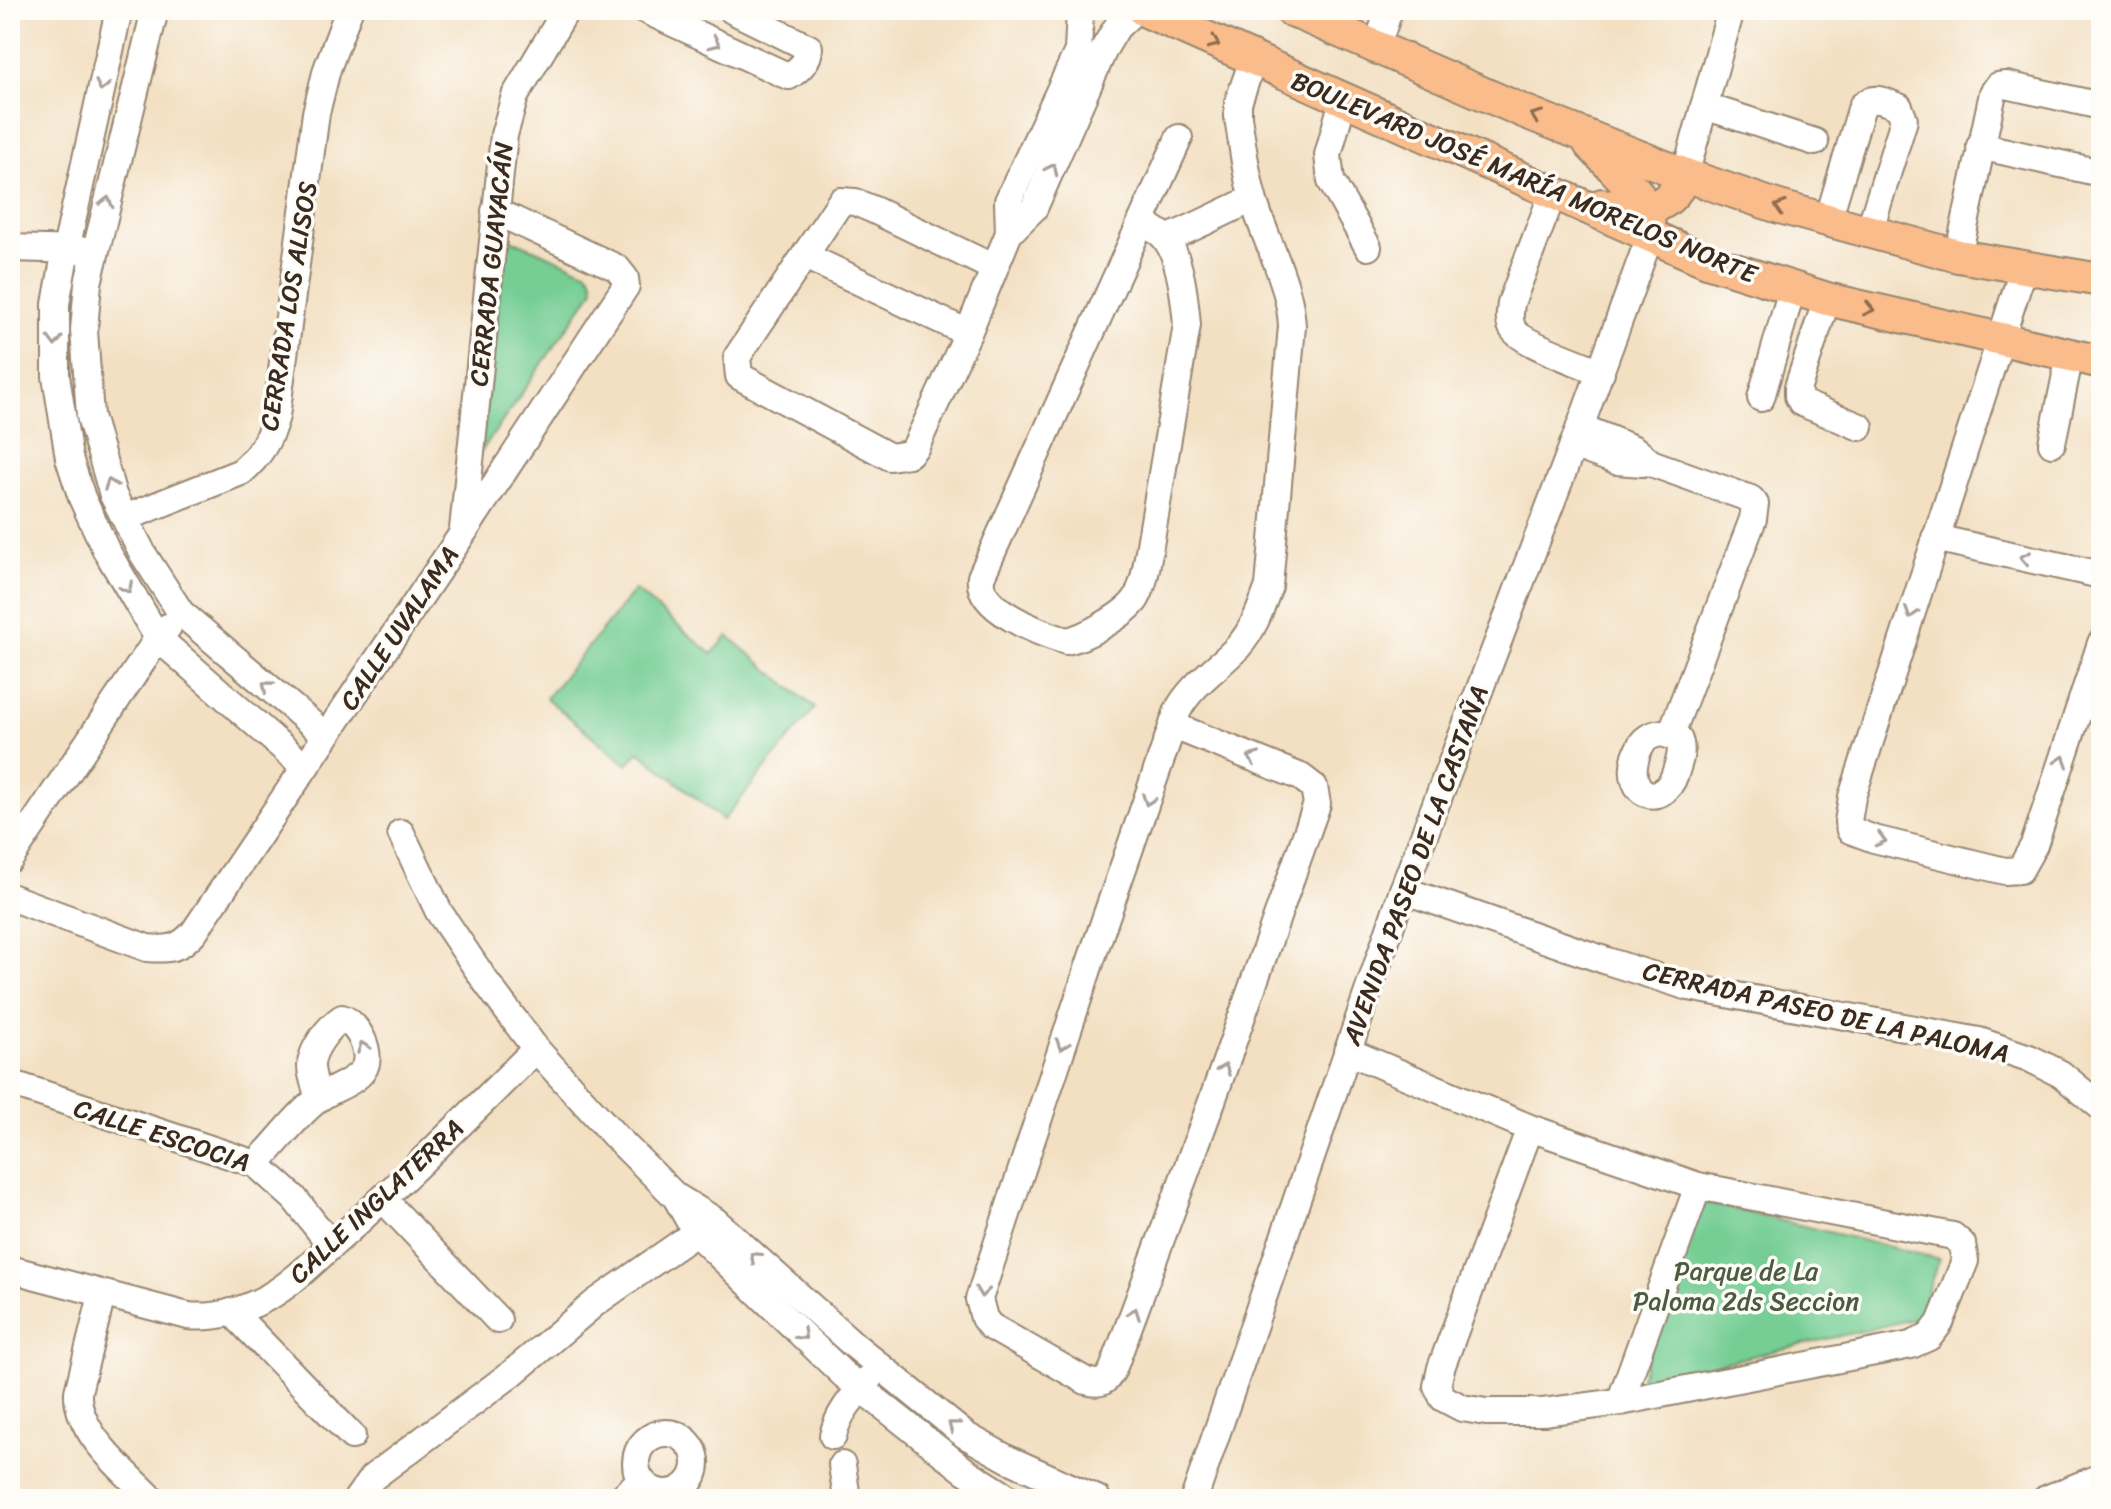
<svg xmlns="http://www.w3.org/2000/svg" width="2111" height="1509" font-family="Sriracha,sans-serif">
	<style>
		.green { fill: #76ce94; stroke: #587c59; stroke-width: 2 }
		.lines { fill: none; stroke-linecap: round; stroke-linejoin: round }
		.minor-casing { stroke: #978570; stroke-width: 30 }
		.major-casing { stroke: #978570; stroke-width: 36 }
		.minor { stroke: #fff; stroke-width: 26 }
		.major { stroke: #f9bc8a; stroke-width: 32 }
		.oneway { stroke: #a79f9a }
		.oneway2 { stroke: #906c4f }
		.labels { text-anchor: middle; stroke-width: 7; stroke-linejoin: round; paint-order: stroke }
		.street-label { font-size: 26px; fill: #3b2a1e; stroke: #fdfcf7 }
		.park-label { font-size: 26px; fill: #4d5b41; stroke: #fdfcf7 }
	</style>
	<rect width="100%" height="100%" fill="#fdfcf7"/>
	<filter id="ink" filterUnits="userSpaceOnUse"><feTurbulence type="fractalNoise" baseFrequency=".0125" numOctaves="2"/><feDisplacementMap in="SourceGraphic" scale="16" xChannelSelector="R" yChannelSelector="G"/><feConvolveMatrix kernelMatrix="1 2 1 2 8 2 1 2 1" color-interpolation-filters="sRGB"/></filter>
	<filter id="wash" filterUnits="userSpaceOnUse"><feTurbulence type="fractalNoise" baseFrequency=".006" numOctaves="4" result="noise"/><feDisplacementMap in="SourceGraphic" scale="32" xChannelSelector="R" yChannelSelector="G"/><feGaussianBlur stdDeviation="1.8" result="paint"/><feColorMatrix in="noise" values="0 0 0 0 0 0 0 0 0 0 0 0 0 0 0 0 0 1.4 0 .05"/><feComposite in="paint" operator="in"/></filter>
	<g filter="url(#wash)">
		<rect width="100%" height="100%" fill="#f3e0c3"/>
		<!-- green -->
		<g class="green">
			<polygon points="505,237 588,272 593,280 594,289 481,452"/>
			<polygon points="635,590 712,654 728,636 815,708 723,820 639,751 627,765 546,698"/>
			<polygon points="1700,1201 1939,1259 1918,1318 1639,1382"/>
		</g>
	</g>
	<g filter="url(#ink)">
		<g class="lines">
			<!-- minor casing -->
			<g class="minor-casing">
				<g id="minor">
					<polyline points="119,10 66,249 56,304 56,376 69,458 82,498 106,550 158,638 305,767"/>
					<polyline points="155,10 88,283 84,330 90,416 113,495 143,554 181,613 326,736"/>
					<path d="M645,10L781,73L789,76C799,70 809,60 809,48L732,10"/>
					<polyline points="1376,49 1389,10"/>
					<polyline points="1343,100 1328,155 1331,181 1368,247"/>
					<polyline points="1704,106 1815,142"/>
					<polyline points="1980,146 2101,173"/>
					<polyline points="1685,175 1731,10"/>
					<path d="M1553,193L1511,303C1510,313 1508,321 1513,329C1520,342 1584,365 1601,372"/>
					<path d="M1828,220L1862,106C1874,94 1885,102 1899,107L1904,120L1869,232"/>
					<path d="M1142,223C1150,227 1159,231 1164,237C1181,256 1185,301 1187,325L1146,569C1144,580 1141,590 1136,599C1125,615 1084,638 1066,641C1040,633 976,609 981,577L1179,138"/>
					<polyline points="1009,233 1008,201 1078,51 1080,10"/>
					<path d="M1166,239C1196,227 1223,212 1253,199"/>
					<polyline points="10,248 80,250"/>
					<polyline points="805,256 968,333"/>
					<polyline points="1958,256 1993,93 1998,86 2006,85 2101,106"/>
					<polyline points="2024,267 1852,797 1848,822 1850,830 1874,839 2005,871 2020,870 2034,845 2101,643"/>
					<polyline points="994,268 874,210 855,202 841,201 737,357 739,376 890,457 909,454 916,446 968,333 1009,233 1034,208 1105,47 1117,27 1135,10"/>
					<polyline points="1827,299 1798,387 1798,396 1802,403 1860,427"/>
					<polyline points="1761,398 1792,289"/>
					<polyline points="1580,427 1634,449 1651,463 1751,499 1755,504 1753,519 1671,734"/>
					<polyline points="2052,443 2070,355"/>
					<polyline points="1573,445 1616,461 1643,463"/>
					<path d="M125,518L241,472C260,456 269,440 276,416L316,113L327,69L349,10"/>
					<polyline points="463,529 504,135 515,96 566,10"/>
					<polyline points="1935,538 2101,575"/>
					<path d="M1174,726L1301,777L1314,787L1317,804L1212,1101L1113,1369C1106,1383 1100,1385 1086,1381L990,1326L984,1318L979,1299L1091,960L1178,710C1192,684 1218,668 1238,647C1254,629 1261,608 1269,586L1292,326C1290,284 1269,248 1256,208C1246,179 1243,147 1238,117V103L1253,60"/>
					<path d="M1662,733L1678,738C1684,750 1679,762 1675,774C1663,809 1624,797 1636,756C1641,741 1647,735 1662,733Z"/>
					<polyline points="401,833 439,912 486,982 536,1049 614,1135 675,1196 714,1220 854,1345 965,1435 1008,1459 1097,1499"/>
					<polyline points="10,859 158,638 168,627"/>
					<polyline points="1403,890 1607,961 1689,987 1979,1041 2029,1058 2061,1074 2101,1107"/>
					<path d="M10,897L147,948C169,950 179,949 194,932L463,533L626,286L625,278L617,268L495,211"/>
					<polyline points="1347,1051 1530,1128 1698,1186 1953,1236 1962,1244 1965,1261 1940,1323 1929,1337 1911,1345 1620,1402 1543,1412 1486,1412 1462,1408 1443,1398 1437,1386 1441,1368 1530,1128"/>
					<polyline points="10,1083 256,1164 294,1198 331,1245"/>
					<path d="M256,1164C275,1145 300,1111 321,1097C334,1088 354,1083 363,1070C374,1055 358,1023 342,1018C329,1027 311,1049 311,1066C311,1076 316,1088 319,1098"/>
					<polyline points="383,1199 498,1320"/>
					<polyline points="677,1199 696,1233 844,1375 964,1470 1010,1499"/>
					<path d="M10,1269L188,1316C217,1319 245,1310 270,1296C297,1280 318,1257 341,1237C408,1177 471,1113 536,1049"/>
					<path d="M102,1295L78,1392C76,1433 125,1471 152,1499"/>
					<polyline points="232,1312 352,1436"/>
					<polyline points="1620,1402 1698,1186"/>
					<circle cx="666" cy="1463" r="30"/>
					<path d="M833,1436C838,1411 857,1393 873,1374"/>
					<polyline points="842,1465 847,1499"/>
					<polyline points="357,1499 372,1478 511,1374 595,1303 708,1224"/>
					<polyline points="620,1499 641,1480"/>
					<polyline points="1194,1499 1403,890 1580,427 1650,236"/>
					<polyline points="2046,1499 2101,1477"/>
				</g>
			</g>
			<!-- major casing -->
			<g class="major-casing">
				<g id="major">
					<polyline points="1144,10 1707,261 1827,299 2101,362"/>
					<polyline points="1291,10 1523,111 1685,175 1776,206 1958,256 2101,280"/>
					<polyline points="1590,144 1637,193 1649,225"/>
					<path d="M1602,205C1639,211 1667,215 1685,175"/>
				</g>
			</g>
			<!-- minor -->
			<use href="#minor" class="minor"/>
			<!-- major -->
			<use href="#major" class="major"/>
		</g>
		<!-- one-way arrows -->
		<defs><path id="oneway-chevron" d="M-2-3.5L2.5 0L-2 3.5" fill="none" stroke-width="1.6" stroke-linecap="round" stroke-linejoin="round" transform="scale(2)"/></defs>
		<g class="oneway">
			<use href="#oneway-chevron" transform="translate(715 43) rotate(25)"/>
			<use href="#oneway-chevron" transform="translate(102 86) rotate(102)"/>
			<use href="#oneway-chevron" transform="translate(1052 169) rotate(-65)"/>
			<use href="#oneway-chevron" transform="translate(107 202) rotate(-76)"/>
			<use href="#oneway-chevron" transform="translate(55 341) rotate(91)"/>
			<use href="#oneway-chevron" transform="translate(110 484) rotate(-110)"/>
			<use href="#oneway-chevron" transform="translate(2025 558) rotate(-168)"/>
			<use href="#oneway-chevron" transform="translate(127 588) rotate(62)"/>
			<use href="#oneway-chevron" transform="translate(1911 613) rotate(108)"/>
			<use href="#oneway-chevron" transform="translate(267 686) rotate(-140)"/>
			<use href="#oneway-chevron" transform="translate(1253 758) rotate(-158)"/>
			<use href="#oneway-chevron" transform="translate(2062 761) rotate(-72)"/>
			<use href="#oneway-chevron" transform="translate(1148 800) rotate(110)"/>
			<use href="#oneway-chevron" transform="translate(1881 840) rotate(15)"/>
			<use href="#oneway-chevron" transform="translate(1062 1045) rotate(109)"/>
			<use href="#oneway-chevron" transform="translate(363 1047) rotate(-110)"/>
			<use href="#oneway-chevron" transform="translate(1224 1069) rotate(-70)"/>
			<use href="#oneway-chevron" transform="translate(755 1257) rotate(-138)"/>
			<use href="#oneway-chevron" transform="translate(982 1292) rotate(98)"/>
			<use href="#oneway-chevron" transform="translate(1134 1313) rotate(-70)"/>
			<use href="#oneway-chevron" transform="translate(802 1335) rotate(44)"/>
			<use href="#oneway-chevron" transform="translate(953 1426) rotate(-142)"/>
		</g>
		<g class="oneway2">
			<use href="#oneway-chevron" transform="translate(1214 43) rotate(24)"/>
			<use href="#oneway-chevron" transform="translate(1536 116) rotate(-158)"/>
			<use href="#oneway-chevron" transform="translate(1780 207) rotate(-163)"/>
			<use href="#oneway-chevron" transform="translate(1869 309) rotate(13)"/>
		</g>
	</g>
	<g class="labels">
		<!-- street labels -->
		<g class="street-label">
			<text transform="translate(1524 177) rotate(23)" y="9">BOULEVARD JOSÉ MARÍA MORELOS NORTE</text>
			<text transform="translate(491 264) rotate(-84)" y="9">CERRADA GUAYACÁN</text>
			<text transform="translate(288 306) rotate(-81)" y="9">CERRADA LOS ALISOS</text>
			<text transform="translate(399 628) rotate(-56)" y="9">CALLE UVALAMA</text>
			<text transform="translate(1415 865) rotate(-70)" y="9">AVENIDA PASEO DE LA CASTAÑA</text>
			<text transform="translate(1826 1012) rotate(13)" y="9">CERRADA PASEO DE LA PALOMA</text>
			<text transform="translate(162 1135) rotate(18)" y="9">CALLE ESCOCIA</text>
			<text transform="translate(376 1201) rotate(-43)" y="9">CALLE INGLATERRA</text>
		</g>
		<!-- park labels -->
		<g class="park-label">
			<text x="1746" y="1280">Parque de La<tspan x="1746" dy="30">Paloma 2ds Seccion</tspan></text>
		</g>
	</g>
	<!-- margin -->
	<rect width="2111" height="1509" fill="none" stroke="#fdfcf7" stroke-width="40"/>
</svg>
